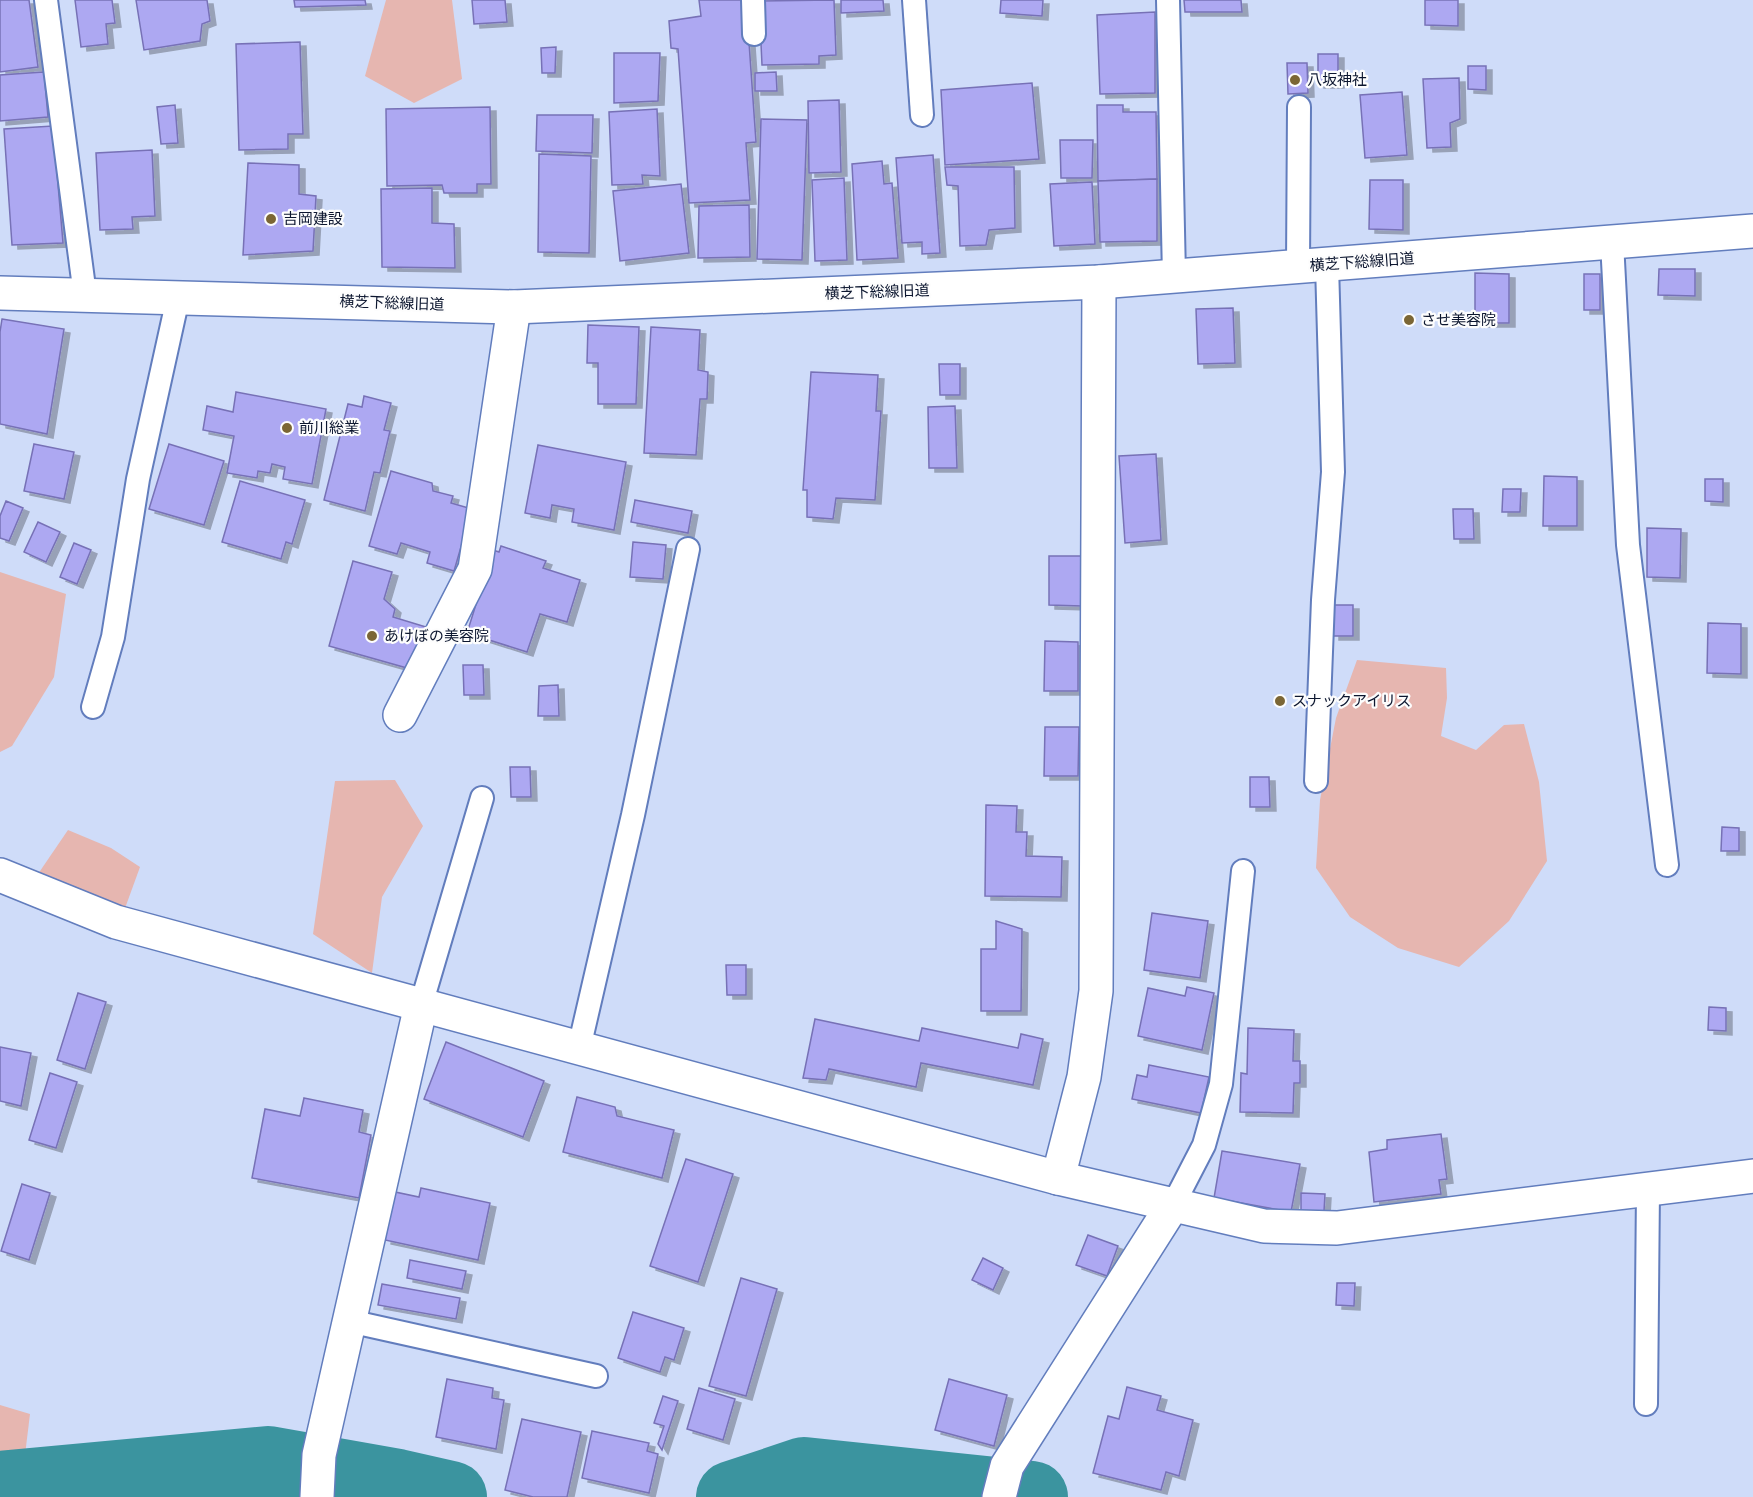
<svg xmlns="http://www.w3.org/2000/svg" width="1753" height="1497" font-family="'Golos Text','Noto Sans JP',sans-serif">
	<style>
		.green { fill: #e6b6b0 }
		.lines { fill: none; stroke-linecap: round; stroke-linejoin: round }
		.river { stroke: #3b949f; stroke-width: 72 }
		.building { fill: #ada8f2; stroke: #7771b6; stroke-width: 1.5; filter: url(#shadow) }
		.lane-casing { stroke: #627dbd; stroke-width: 26 }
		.street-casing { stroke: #627dbd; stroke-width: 36 }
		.lane { stroke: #fff; stroke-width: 22 }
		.street { stroke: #fff; stroke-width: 33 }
		.poi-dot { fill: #7b6635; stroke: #fdfdfd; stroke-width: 2 }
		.labels { text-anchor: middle; stroke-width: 4.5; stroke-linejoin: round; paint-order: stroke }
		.poi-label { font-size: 15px; fill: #0c162f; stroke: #fdfdfd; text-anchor: start }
		.street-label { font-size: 15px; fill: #0c162f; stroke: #fdfdfd }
	</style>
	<defs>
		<filter id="shadow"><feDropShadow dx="6" dy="4" stdDeviation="0" flood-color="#0004"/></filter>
	</defs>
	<rect width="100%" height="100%" fill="#cfdcf9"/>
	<!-- green -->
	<g class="green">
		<polygon points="386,0 452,0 462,79 414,103 365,76"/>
		<polygon points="0,572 66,594 54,677 12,746 0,752"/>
		<polygon points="1357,660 1446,668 1447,698 1441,736 1476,750 1504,725 1524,724 1539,782 1547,861 1509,921 1459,967 1398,948 1350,917 1316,868 1320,800 1336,718"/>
		<polygon points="395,780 423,826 382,897 372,973 313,934 335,781"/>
		<polygon points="68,830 111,848 140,867 124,911 38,874"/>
		<polygon points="0,1405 30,1414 25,1455 0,1458"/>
	</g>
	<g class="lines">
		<!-- river -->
		<g class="river">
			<polyline points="0,1487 268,1462 398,1485 451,1497"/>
			<polyline points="732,1497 804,1473 1032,1497"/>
		</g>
	</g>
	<!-- building -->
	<g class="building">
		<polygon points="0,0 29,0 38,67 0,72"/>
		<polygon points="75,0 112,0 115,23 106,24 108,44 81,47"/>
		<polygon points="136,0 207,0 210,21 202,24 200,41 144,50"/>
		<polygon points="294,0 365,0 366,5 295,7"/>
		<polygon points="472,0 505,0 507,22 474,24"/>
		<polygon points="699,0 746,0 756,142 746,143 750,200 689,203 678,49 671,48 669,21 701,16"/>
		<polygon points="834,0 836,55 819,56 819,64 762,65 759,1"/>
		<polygon points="841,0 883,0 884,11 841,13"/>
		<polygon points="1001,0 1043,0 1042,16 1000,13"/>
		<polygon points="1184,0 1241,0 1242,12 1185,12"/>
		<polygon points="1425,0 1458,0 1458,26 1425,25"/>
		<polygon points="1155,12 1155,93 1100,94 1097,15"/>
		<polygon points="300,42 303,134 288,134 288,149 239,150 236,44"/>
		<polygon points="556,47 555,73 542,73 541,48"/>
		<polygon points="614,53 660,53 658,101 614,103"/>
		<rect x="1318" y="54" width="20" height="30"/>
		<polygon points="1287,63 1307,63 1308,93 1288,94"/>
		<polygon points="1468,66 1486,66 1486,90 1468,89"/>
		<polygon points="44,72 48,117 0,121 0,75"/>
		<polygon points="776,72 777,91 755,91 755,73"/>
		<polygon points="1459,78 1460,119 1450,123 1451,147 1427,148 1423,79"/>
		<polygon points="1032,83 1039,159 945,165 941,90"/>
		<polygon points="1402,92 1407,155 1365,158 1360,95"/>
		<polygon points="839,100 841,172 809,173 808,101"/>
		<polygon points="175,105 178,143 161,144 157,107"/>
		<polygon points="1097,105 1123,105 1123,112 1156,112 1157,179 1098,181"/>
		<polygon points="490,107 491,184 477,184 477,193 444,193 442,185 387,186 386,109"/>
		<polygon points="657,109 660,176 642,175 643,184 612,185 609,112"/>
		<polygon points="537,115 593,115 592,153 536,151"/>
		<polygon points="761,119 807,120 802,260 757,259"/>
		<polygon points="53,126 63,243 12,245 4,129"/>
		<polygon points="1060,140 1093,140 1092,178 1061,178"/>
		<polygon points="152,150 155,216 132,217 133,229 100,230 96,153"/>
		<polygon points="539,154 591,156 589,253 538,252"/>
		<polygon points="933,155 940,253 922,254 922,242 902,243 896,158"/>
		<polygon points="882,161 884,184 892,183 898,258 857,260 852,164"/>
		<polygon points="248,163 299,165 299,194 316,196 313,251 243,255"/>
		<polygon points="945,167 1014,167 1015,228 989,230 986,245 960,246 958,186 947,185"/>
		<polygon points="844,178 847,260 815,261 812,180"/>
		<polygon points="1157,179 1157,241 1100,242 1098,181"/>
		<polygon points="1370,180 1403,180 1403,230 1369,229"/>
		<polygon points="1092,182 1095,244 1054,246 1050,184"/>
		<polygon points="681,184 689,253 620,261 613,191"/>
		<polygon points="432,188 432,223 454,224 455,268 382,267 381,189"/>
		<polygon points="749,205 750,257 698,258 699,206"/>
		<polygon points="1659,269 1695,269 1695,296 1658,295"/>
		<polygon points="1475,273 1509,274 1509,323 1475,323"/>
		<rect x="1584" y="274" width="16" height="36"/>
		<polygon points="1233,308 1235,363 1198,364 1196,309"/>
		<polygon points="2,319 64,329 47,434 0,424 0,332"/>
		<polygon points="588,325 639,327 636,404 598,404 598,363 587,363"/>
		<polygon points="651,327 700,330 698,370 708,372 707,399 700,399 696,455 644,453"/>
		<polygon points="939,364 960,364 960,395 940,395"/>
		<polygon points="811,372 878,375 876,411 881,411 875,500 836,498 833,519 807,517 807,490 803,490"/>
		<polygon points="236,392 326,409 312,484 283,479 285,467 272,464 270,473 258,471 257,478 227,473 234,436 203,430 207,406 233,412"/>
		<polygon points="364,396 391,403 384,430 390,431 380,473 374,472 365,511 324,500 348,404 362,407"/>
		<polygon points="955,406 957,468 929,468 928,407"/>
		<polygon points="34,444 74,452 64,499 24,491"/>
		<polygon points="169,444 224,461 204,525 149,509"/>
		<polygon points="538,445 626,462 614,530 572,522 574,509 552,505 550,518 525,513"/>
		<polygon points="1156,454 1161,540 1125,543 1119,456"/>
		<polygon points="391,471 432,483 433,491 453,496 451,503 472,509 454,571 427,563 430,552 401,543 397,554 369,546"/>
		<polygon points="1544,476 1577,477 1577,526 1543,526"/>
		<polygon points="1705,479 1723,479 1723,502 1705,501"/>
		<polygon points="240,481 305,500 292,544 286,542 281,559 222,542"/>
		<polygon points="1503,489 1521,489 1520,512 1502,512"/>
		<polygon points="635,500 692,511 688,533 631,522"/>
		<polygon points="6,501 23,508 9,541 0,538 0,516"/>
		<polygon points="1453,509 1473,509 1474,539 1454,539"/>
		<polygon points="38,522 60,532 46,562 24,552"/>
		<polygon points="1647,528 1681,529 1680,578 1647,577"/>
		<polygon points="633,542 666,545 663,579 630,577"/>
		<polygon points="74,543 91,550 77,584 60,577"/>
		<polygon points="501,546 546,561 543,568 580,580 567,622 540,614 527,652 467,633 493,550 499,552"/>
		<polygon points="1049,556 1083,556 1082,606 1049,605"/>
		<polygon points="353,561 392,572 384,599 395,609 393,617 426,627 414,670 329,646"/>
		<rect x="1333" y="605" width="20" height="31"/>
		<polygon points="1708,623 1741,624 1741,674 1707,673"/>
		<polygon points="1045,641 1078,642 1078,691 1044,691"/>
		<polygon points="463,665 483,665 484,695 464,695"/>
		<polygon points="558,685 559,716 538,716 539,686"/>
		<polygon points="1045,727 1079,727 1078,776 1044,776"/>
		<polygon points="510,767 530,767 531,797 511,797"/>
		<polygon points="1250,777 1269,777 1270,807 1250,807"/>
		<polygon points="986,805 1017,806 1016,832 1027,832 1026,856 1062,857 1061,897 985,896"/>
		<polygon points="1722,827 1739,828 1739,851 1721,851"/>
		<polygon points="1152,913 1208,921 1200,978 1144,970"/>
		<polygon points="996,921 1022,929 1021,1011 981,1011 981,949 996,949"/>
		<polygon points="726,965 746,965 746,995 727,995"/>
		<polygon points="1187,987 1214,993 1202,1050 1138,1036 1148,988 1185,996"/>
		<polygon points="78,993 106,1002 85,1069 57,1060"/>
		<polygon points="1709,1007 1726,1008 1726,1031 1708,1030"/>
		<polygon points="815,1019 919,1041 922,1028 1018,1048 1021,1034 1043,1039 1033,1085 921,1063 916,1087 829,1069 826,1080 803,1078"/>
		<polygon points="1248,1028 1294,1030 1293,1061 1300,1061 1300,1083 1294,1083 1293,1113 1240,1112 1241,1073 1247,1074"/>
		<polygon points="446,1042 544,1081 523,1137 424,1099"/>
		<polygon points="0,1047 31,1053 21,1106 0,1101"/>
		<polygon points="1149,1065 1209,1077 1201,1113 1132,1099 1137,1075 1147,1077"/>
		<polygon points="50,1073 77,1082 56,1148 29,1140"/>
		<polygon points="577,1097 615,1107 617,1116 674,1130 662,1178 563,1152"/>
		<polygon points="304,1098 363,1110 359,1132 371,1135 359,1198 252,1178 265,1109 300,1116"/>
		<polygon points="1441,1134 1447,1179 1439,1180 1441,1194 1374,1202 1369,1152 1387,1149 1387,1140"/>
		<polygon points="1222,1151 1300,1164 1291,1212 1214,1198"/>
		<polygon points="686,1159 733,1174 698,1282 650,1266"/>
		<polygon points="22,1184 50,1193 29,1260 1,1251"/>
		<polygon points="421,1188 490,1203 478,1260 385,1240 395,1192 419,1197"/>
		<polygon points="1301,1193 1325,1194 1324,1211 1301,1211"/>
		<polygon points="1088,1235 1118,1246 1107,1276 1076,1265"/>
		<polygon points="983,1258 1003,1268 993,1290 972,1280"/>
		<polygon points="410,1260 466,1271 462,1289 407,1278"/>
		<polygon points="741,1278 777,1289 746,1396 709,1386"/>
		<polygon points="1337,1283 1355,1283 1354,1306 1336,1305"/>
		<polygon points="382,1284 460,1298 456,1319 378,1305"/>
		<polygon points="633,1312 684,1328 674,1360 665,1357 660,1372 618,1358"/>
		<polygon points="447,1379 493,1388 492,1398 504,1400 496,1449 436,1437"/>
		<polygon points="949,1379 1007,1395 994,1446 935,1430"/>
		<polygon points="1127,1387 1161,1396 1157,1410 1193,1420 1179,1476 1166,1472 1161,1490 1093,1473 1108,1416 1119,1419"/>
		<polygon points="699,1388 735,1399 723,1440 687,1429"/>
		<polygon points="663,1396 678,1401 662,1450 658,1444 664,1426 654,1423"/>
		<polygon points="522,1419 581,1432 567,1497 533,1497 505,1490"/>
		<polygon points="592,1431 649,1443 647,1451 658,1454 649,1493 582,1478"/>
	</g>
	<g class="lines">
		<!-- lane casing -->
		<g class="lane-casing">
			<g id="lane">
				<polyline points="46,0 85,295"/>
				<polyline points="753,0 754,34"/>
				<polyline points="914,0 922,115"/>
				<polyline points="1168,0 1174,276"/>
				<polyline points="1612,242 1628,545 1667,865"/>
				<polyline points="1298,267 1299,107"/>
				<polyline points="93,707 113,637 138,479 178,298"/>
				<polyline points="1316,781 1323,600 1333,472 1327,265"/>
				<polyline points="421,1005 482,798"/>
				<polyline points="579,1048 633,815 688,549"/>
				<polyline points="1174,1203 1204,1145 1221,1084 1243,871"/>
				<polyline points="349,1321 596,1376"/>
				<polyline points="1646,1404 1648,1189"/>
			</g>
		</g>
		<!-- street casing -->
		<g class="street-casing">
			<g id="street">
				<polyline points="0,293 514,307 1099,282 1753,231"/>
				<polyline points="400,715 475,569 514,307"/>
				<polyline points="0,875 116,922 1058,1178 1264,1226 1337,1228 1753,1176"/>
				<polyline points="1058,1178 1084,1077 1096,991 1099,282"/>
				<polyline points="317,1497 319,1455 421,1005"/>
				<polyline points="999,1497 1007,1466 1174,1203"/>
			</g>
		</g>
		<!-- lane -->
		<use href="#lane" class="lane"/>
		<!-- street -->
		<use href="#street" class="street"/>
	</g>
	<!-- markers -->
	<g class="poi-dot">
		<circle cx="1295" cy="80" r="6"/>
		<circle cx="271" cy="219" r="6"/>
		<circle cx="1409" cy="320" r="6"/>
		<circle cx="287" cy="428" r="6"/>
		<circle cx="372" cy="636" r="6"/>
		<circle cx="1280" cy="701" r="6"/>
	</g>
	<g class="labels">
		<!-- poi labels -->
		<g class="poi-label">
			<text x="1307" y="85">八坂神社</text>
			<text x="283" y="224">吉岡建設</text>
			<text x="1421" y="325">させ美容院</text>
			<text x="299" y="433">前川総業</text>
			<text x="384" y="641">あけぼの美容院</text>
			<text x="1292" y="706">スナックアイリス</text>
		</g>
		<!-- street labels -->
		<g class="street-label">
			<text transform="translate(1362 262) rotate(-4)" y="5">横芝下総線旧道</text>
			<text transform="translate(877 292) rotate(-2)" y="5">横芝下総線旧道</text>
			<text transform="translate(392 303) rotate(2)" y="5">横芝下総線旧道</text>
		</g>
	</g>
</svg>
